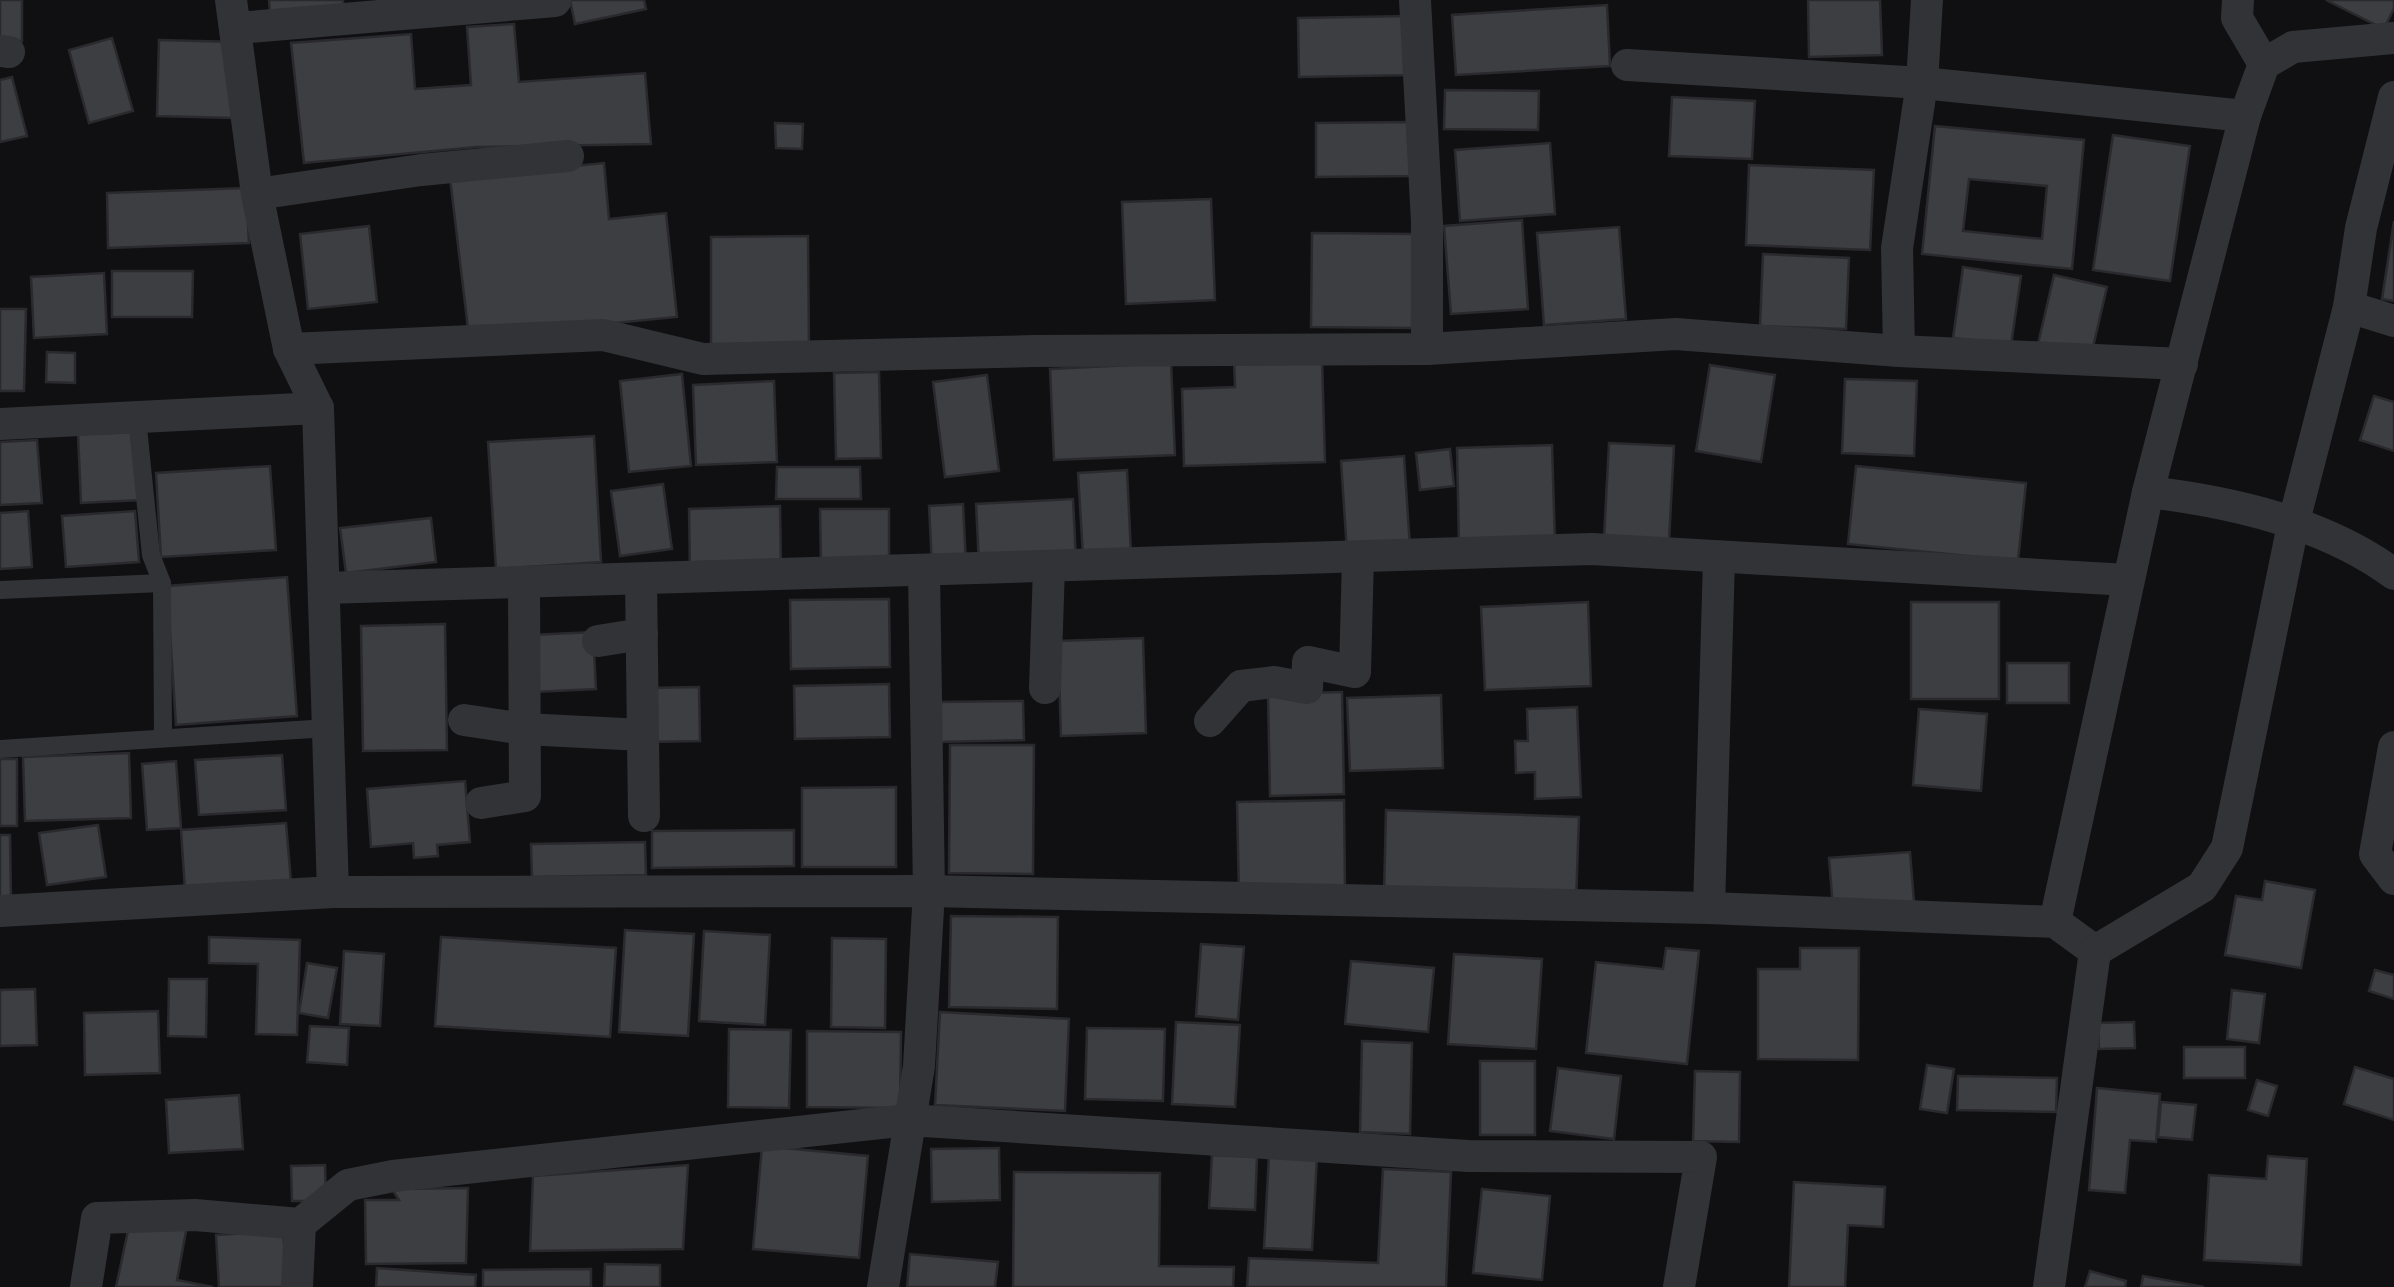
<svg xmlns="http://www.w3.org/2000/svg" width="2394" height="1287" font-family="'Open Sans',sans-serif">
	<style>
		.building { fill: #3c3e42; stroke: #2a2a2e; stroke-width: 2.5; fill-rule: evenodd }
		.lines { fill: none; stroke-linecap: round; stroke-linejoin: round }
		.lane { stroke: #313337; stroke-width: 18 }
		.street { stroke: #313337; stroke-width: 32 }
	</style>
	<rect width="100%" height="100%" fill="#101012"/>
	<!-- building -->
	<g class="building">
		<rect x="0" y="0" width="22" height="41"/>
		<polygon points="269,0 343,0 344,17 271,23"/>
		<polygon points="570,0 644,0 646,9 575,24"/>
		<polygon points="1808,0 1880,0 1882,55 1809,57"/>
		<polygon points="2326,0 2394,0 2394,8 2384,29"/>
		<polygon points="1607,5 1610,66 1456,75 1452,15"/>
		<polygon points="1409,16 1410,75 1299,77 1298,18"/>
		<polygon points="514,24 519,82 645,73 651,144 477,147 304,163 291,43 411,34 415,89 471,85 467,27"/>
		<polygon points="112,38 133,111 89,123 69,50"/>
		<polygon points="159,40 236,42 234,118 157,116"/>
		<polygon points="12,77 27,136 0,142 0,80"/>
		<polygon points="1445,90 1539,91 1538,130 1444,129"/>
		<polygon points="1672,97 1755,101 1752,159 1669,156"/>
		<polygon points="1410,122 1410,176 1316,177 1316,123"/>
		<polygon points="775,123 803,124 802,149 776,148"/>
		<path d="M1935,126L2084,140L2072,269L1922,254ZM1969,179L2047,186L2042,239L1963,231Z"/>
		<polygon points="2113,135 2190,146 2170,281 2093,270"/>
		<polygon points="1550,143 1555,214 1460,221 1455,150"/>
		<polygon points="604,163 609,219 666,213 677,317 469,337 450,178"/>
		<polygon points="1749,165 1874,170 1870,250 1746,245"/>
		<polygon points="246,188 249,243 108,248 107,193"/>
		<polygon points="1211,199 1215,300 1126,304 1122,202"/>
		<polygon points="1522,220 1528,309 1451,314 1444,226"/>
		<polygon points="2394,221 2394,301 2382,299"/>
		<polygon points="369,226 377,302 308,309 300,234"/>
		<polygon points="1619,227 1626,319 1544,325 1537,233"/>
		<polygon points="1312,233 1413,234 1412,328 1311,327"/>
		<polygon points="808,236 809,347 711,348 711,237"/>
		<polygon points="1763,254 1849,258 1846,329 1760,326"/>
		<polygon points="1963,267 2021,276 2011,345 1953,338"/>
		<polygon points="112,271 193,271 192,317 112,317"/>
		<polygon points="104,273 107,334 34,338 31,277"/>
		<polygon points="2054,275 2107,287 2091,356 2038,344"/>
		<polygon points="0,309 26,309 24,391 0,391"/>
		<polygon points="47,352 75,353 75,383 46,382"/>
		<polygon points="1322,358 1325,462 1184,466 1182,389 1235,387 1234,360"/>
		<polygon points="1171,363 1175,455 1054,460 1050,369"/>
		<polygon points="1710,365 1775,375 1761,462 1696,451"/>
		<polygon points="879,372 881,458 836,459 834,373"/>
		<polygon points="682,374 691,466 629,472 620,381"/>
		<polygon points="987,375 999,471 945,477 933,382"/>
		<polygon points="1845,379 1917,381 1914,456 1842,453"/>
		<polygon points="774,381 777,462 696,465 693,385"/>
		<polygon points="2374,396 2394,402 2394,451 2360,440"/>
		<polygon points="138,432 141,500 81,503 78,434"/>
		<polygon points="594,436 601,562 496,569 488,442"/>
		<polygon points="37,440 42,503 0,505 0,442"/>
		<polygon points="1609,443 1674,446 1669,541 1604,538"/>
		<polygon points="1552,445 1555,543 1459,545 1457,448"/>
		<polygon points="1450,449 1454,486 1420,490 1416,453"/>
		<polygon points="1404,456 1410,548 1347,552 1341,461"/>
		<polygon points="270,466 276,550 161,557 156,473"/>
		<polygon points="1856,466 2026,483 2018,561 1848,544"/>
		<polygon points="777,467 860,467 861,499 776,499"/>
		<polygon points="1127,470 1131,554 1083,556 1078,473"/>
		<polygon points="663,484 672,549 620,556 611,491"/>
		<polygon points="1073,499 1076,561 979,565 976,504"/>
		<polygon points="963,504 966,564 932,566 929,506"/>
		<polygon points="780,506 781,569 690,572 689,509"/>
		<polygon points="820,509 889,509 889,565 821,565"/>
		<polygon points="28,511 32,567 0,569 0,513"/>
		<polygon points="135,511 139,562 66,567 62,516"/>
		<polygon points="431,518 436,562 346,573 340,528"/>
		<polygon points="287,577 297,716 176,725 167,586"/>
		<polygon points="889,599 890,667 791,669 790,600"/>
		<polygon points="1588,602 1591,686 1485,690 1481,607"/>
		<rect x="1911" y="602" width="88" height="97"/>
		<polygon points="445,624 447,750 363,751 361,626"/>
		<polygon points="593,632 596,689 534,692 531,635"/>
		<polygon points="1143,638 1146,733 1061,736 1058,641"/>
		<rect x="2007" y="663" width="62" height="40"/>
		<polygon points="889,684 890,737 795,739 794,686"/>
		<polygon points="699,687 700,741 648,742 646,688"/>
		<polygon points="1342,692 1344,794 1270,796 1268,694"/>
		<polygon points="1441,695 1443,768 1350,771 1347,698"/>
		<polygon points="1023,701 1024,740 937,742 937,702"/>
		<polygon points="1577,707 1581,797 1535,799 1535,772 1516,773 1515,741 1528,741 1527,709"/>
		<polygon points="1919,709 1987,714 1981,791 1913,785"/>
		<polygon points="950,745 1034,745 1033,874 949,873"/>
		<polygon points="129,753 131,818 25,821 23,757"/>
		<polygon points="282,755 286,810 199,815 195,760"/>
		<rect x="0" y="759" width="17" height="67"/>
		<polygon points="176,761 181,828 147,830 142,764"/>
		<polygon points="465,781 470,842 437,845 438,856 414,858 413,843 371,847 367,789"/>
		<polygon points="896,787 896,867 802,867 802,788"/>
		<polygon points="1344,800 1345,891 1239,893 1237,802"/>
		<polygon points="1386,810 1579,817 1576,902 1384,895"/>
		<polygon points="286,823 291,882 185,890 181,830"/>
		<polygon points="98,825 106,877 47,885 39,833"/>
		<polygon points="794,830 794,866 652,868 652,831"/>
		<polygon points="0,835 10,835 11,900 0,900"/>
		<polygon points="645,842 646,875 532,877 531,844"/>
		<polygon points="1910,852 1914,902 1833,908 1829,858"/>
		<polygon points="2265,881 2315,890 2301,968 2225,955 2236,896 2262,900"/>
		<polygon points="951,916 1058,917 1057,1009 949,1007"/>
		<polygon points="625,930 694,934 688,1036 619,1032"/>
		<polygon points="704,931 770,935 765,1025 699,1021"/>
		<polygon points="209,937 300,940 297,1035 256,1034 258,964 209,963"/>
		<polygon points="441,937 616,948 610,1037 435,1026"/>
		<polygon points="832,938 886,939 885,1028 831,1027"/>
		<polygon points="1201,944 1244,947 1238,1020 1196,1016"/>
		<polygon points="1666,948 1699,951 1687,1064 1586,1053 1596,962 1663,969"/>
		<polygon points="1800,948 1859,948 1858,1060 1758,1059 1758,969 1800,969"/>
		<polygon points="344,951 384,954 380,1026 340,1024"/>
		<polygon points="1454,954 1542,959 1536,1049 1448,1044"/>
		<polygon points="1351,961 1434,968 1428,1032 1345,1024"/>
		<polygon points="307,963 337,968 328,1018 299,1013"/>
		<polygon points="2375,970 2394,975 2394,999 2369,991"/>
		<polygon points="169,979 207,979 206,1037 168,1036"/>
		<polygon points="35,989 37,1045 0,1046 0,990"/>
		<polygon points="2232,990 2265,994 2259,1043 2227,1039"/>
		<polygon points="158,1011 160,1073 85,1075 84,1013"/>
		<polygon points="940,1012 1069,1019 1065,1111 935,1105"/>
		<polygon points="1176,1022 1240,1025 1235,1107 1172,1104"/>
		<polygon points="2134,1022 2135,1048 2099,1049 2098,1023"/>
		<polygon points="310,1026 349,1028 347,1065 307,1062"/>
		<polygon points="1087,1028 1165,1029 1163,1101 1085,1099"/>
		<polygon points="729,1029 791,1030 789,1108 728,1107"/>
		<polygon points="807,1031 901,1032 900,1108 807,1107"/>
		<polygon points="1362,1041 1412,1043 1410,1134 1360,1132"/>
		<rect x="2184" y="1047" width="61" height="31"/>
		<rect x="1480" y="1061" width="55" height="74"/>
		<polygon points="1927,1065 1954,1069 1947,1113 1920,1109"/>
		<polygon points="2355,1067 2394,1079 2394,1120 2344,1104"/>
		<polygon points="1558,1068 1621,1076 1614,1139 1550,1131"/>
		<polygon points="1695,1071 1740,1072 1739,1142 1693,1141"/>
		<polygon points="1958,1076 2057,1078 2056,1112 1957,1110"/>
		<polygon points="2257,1080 2277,1086 2268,1116 2248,1110"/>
		<polygon points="2097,1088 2160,1094 2156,1142 2130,1140 2125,1193 2089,1190"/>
		<polygon points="239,1095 243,1149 169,1153 166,1100"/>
		<polygon points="2161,1102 2196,1105 2192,1140 2158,1137"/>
		<polygon points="762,1146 868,1156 859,1258 753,1249"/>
		<polygon points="999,1148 1000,1200 932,1202 931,1149"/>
		<polygon points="1212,1155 1257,1157 1255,1210 1209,1208"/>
		<polygon points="1269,1155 1317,1157 1312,1250 1264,1248"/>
		<polygon points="2268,1156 2307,1159 2301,1265 2204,1260 2209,1175 2266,1179"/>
		<polygon points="325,1165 326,1201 292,1201 291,1166"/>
		<polygon points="688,1165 683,1249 530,1251 533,1176"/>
		<polygon points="1383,1169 1451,1172 1446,1287 1247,1287 1249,1258 1378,1263"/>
		<polygon points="1014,1172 1160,1173 1159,1266 1234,1267 1233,1287 1013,1287"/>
		<polygon points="1794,1182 1885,1187 1883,1227 1848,1225 1845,1287 1789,1287"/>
		<polygon points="468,1188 466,1263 366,1264 365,1200 399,1200 392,1189"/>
		<polygon points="1482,1189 1550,1196 1542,1280 1473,1273"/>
		<polygon points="129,1226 187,1226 177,1280 213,1287 116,1287"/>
		<polygon points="283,1231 287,1287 219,1287 216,1235"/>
		<polygon points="910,1254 998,1262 995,1287 907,1287"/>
		<polygon points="605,1264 660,1265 660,1287 604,1287"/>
		<polygon points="377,1268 476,1275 475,1287 376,1287"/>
		<polygon points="591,1269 591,1287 483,1287 483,1270"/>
		<polygon points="2090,1271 2126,1281 2125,1287 2085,1287"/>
		<polygon points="2143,1276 2204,1287 2141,1287"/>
	</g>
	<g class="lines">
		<!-- lane -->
		<g class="lane">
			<polyline points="137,418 151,555 162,583 163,735"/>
			<polyline points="0,590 162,583"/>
			<polyline points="0,749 328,728"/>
		</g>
		<!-- street -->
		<g class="street">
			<polyline points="231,0 257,194 289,349 318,408 333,892"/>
			<polyline points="1415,0 1427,222 1427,349"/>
			<polyline points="2238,0 2237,18 2264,64"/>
			<polyline points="238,28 555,1"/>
			<polyline points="0,51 9,52"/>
			<polyline points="1627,65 1922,83 2245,116"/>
			<polyline points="257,194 421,170 568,156"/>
			<polyline points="2349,307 2394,321"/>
			<polyline points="289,349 603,335 703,359 1034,351 1427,349 1676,334 1899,351 2182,364"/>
			<polyline points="1899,351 1897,248 1922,83 1927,0"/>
			<polyline points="0,424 318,408"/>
			<path d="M2148,492C2233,502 2325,523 2394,574"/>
			<polyline points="641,579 644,816"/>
			<polyline points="325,588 1592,549 2128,580"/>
			<polyline points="598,641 642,634"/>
			<polyline points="1045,688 1049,567"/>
			<polyline points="464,720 524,729 643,735"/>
			<polyline points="1210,721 1241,686 1274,682 1307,688 1308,662 1355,672 1358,557"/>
			<polyline points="2394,747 2375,854 2394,879"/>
			<polyline points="481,803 525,796 524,582"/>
			<polyline points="1709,908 1719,559"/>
			<polyline points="0,911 333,892 929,891 1709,908 2055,922 2095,951"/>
			<polyline points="2055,922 2148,492 2245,116 2264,64 2293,47 2394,38"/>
			<polyline points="2095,951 2202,887 2227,848 2293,525 2349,307 2361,228 2394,97"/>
			<polyline points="86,1287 97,1218 195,1215 300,1224 348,1185 393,1176 908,1120 1468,1156 1701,1157 1679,1287"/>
			<polyline points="297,1287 300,1224"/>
			<polyline points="883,1287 919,1066 929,891 924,571"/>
			<polyline points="2049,1287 2095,951"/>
		</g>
	</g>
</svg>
